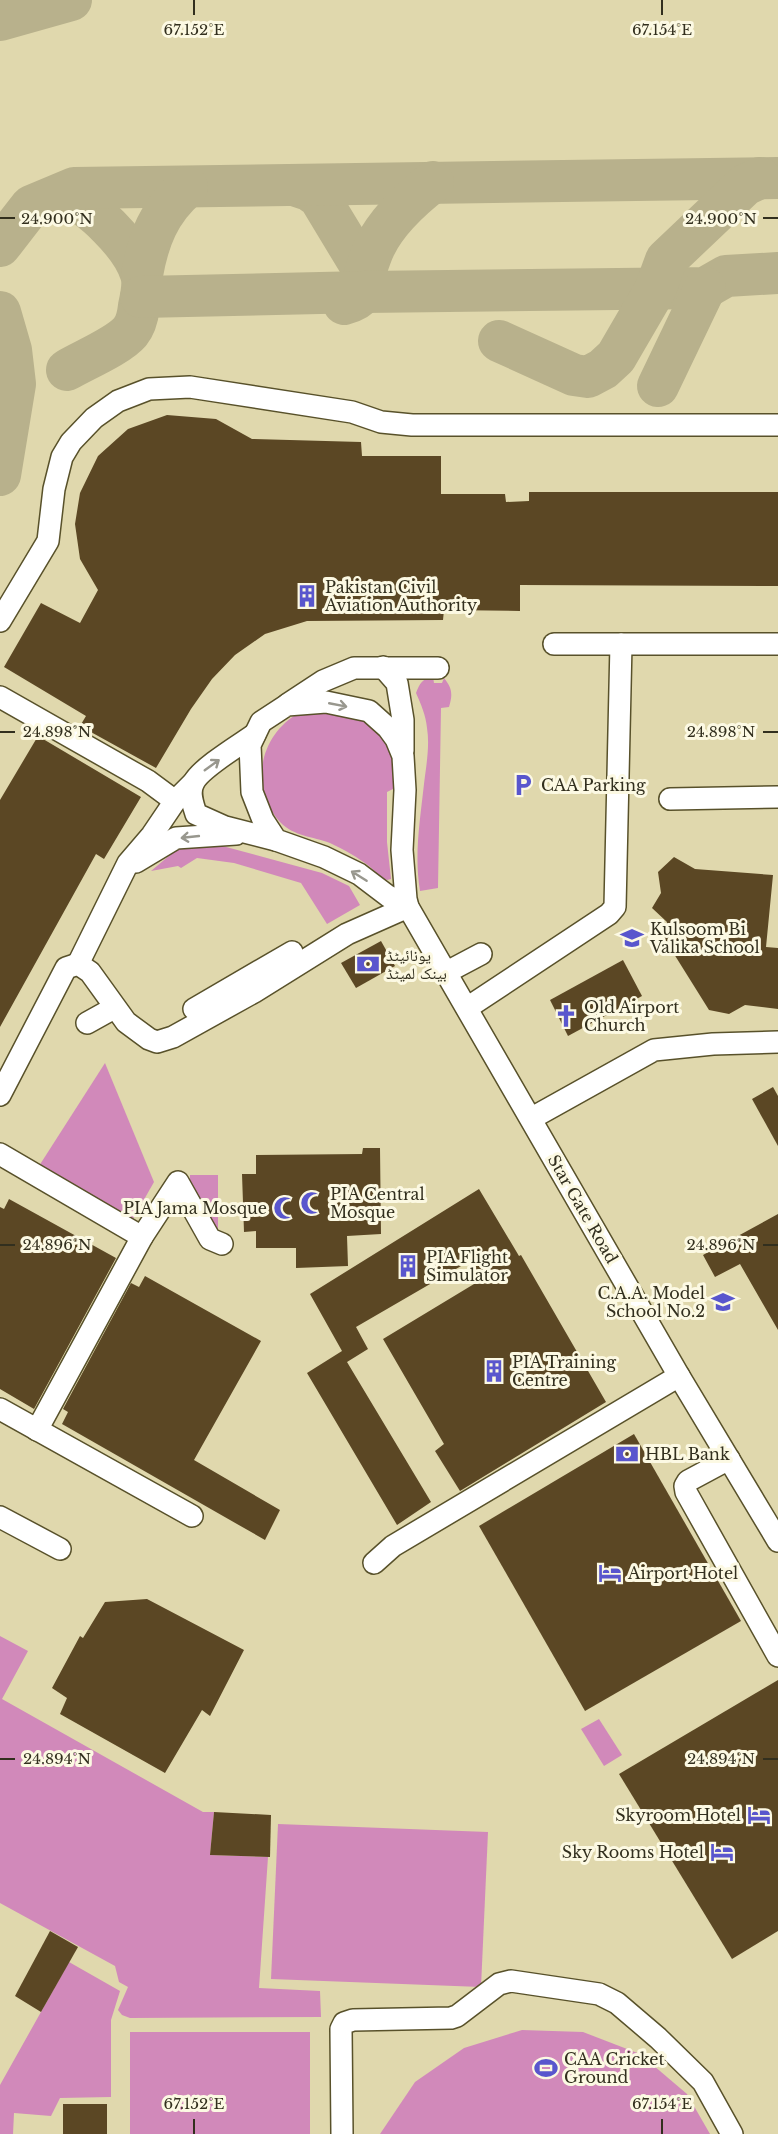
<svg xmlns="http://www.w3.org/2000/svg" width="778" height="2134" font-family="'Libre Baskerville','Noto Naskh Arabic',serif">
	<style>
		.green { fill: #d189ba }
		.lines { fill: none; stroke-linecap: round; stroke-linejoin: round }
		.taxiway { stroke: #b8b18c; stroke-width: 42 }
		.building { fill: #5b4724 }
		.minor-casing { stroke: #58512a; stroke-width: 24 }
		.minor { stroke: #fff; stroke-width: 21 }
		.oneway { stroke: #98978e }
		.ticks { fill: none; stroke: #322f1e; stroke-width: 2 }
		.labels { text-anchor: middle; stroke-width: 6; stroke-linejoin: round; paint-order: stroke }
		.poi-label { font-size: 16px; fill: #322f1e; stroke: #fcf9e3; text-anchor: start }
		.street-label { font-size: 16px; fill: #322f1e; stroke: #fcf9e3 }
		.ticks-label { font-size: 15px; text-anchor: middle; fill: #322f1e; stroke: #fcf9e3; stroke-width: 6; stroke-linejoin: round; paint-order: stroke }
	</style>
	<rect width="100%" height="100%" fill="#e0d8ad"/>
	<!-- green -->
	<g class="green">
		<path d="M433,677L434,683H442L444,678C452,688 453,694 449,707L441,708L438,888L420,891C414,855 420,821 424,784C426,767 430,746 427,728C426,716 421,704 416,693C420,683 422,679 433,677Z"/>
		<path d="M322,708L362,716L381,734L394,760L395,788L387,792V842L391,879L387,880C380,877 375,871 369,866C359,858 343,849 330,843C312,836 295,837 280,822C249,788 259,735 299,713C306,710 315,709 322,708Z"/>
		<polygon points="205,844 215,844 322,873 349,886 360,905 327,924 301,883 234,863 197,858 181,868 178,866 151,871 176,850"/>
		<polygon points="105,1063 154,1182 133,1219 39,1166"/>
		<polygon points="190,1175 218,1175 218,1237 212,1231 190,1180"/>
		<polygon points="0,1636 28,1651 2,1699 203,1812 214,1812 210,1855 268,1857 259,1988 320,1991 321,2017 130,2018 122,2015 118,2010 128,1987 119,1982 115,1966 0,1903"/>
		<polygon points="599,1719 622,1755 604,1766 581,1729"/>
		<polygon points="278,1824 488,1832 481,1987 271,1979"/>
		<polygon points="69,1962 120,1991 111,2020 111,2097 60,2098 51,2116 14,2113 13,2134 0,2134 0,2085"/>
		<polygon points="522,2030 583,2032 640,2054 687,2094 710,2134 380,2134 415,2082 464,2048"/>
		<rect x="130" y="2032" width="180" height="102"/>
	</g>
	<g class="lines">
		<!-- taxiway -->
		<g class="taxiway">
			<polyline points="0,20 71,0"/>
			<path d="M294,185L309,190L319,197L365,273C368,291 361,300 344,304"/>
			<path d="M62,194C91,204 132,245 141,274C144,283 141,297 139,306C138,315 136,325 130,332C118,346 84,360 67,370"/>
			<polyline points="0,246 31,206 74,188 778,178"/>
			<path d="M365,273C368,264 371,254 375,246C388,220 411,199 433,182"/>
			<path d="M142,275C148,240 159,211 187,187"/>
			<polyline points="141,297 364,292 705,288 726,276 778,273"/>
			<polyline points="0,312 11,350 15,384 0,475"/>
			<polyline points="499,341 574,375 588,377 603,369 616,357 655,290 666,260 745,185 760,178"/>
			<polyline points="658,386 705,288"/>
		</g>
	</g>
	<!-- building -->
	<g class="building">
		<polygon points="167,415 216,419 252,439 361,442 362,456 441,456 441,494 505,494 506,502 529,501 529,492 778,492 778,586 520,585 520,611 444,610 443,620 307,621 265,634 235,655 212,679 191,709 156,768 80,726 86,716 4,667 41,603 80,623 98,590 80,559 75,524 80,493 98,456 128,429"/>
		<polygon points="38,736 141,797 104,859 96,854 0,1027 0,800"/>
		<polygon points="674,857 695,869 773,875 766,947 778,948 778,1009 745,1005 729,1014 709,1010 664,938 667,922 652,908 661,893 658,872"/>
		<polygon points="381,941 395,966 356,988 341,963"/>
		<polygon points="623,960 642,996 568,1036 550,1000"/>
		<polygon points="773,1087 778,1096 778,1146 752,1099"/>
		<polygon points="363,1148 380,1148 381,1234 347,1236 348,1266 296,1268 296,1248 256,1248 256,1231 244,1232 242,1174 256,1174 256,1155 362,1154"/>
		<polygon points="479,1189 519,1256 521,1255 606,1402 460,1491 435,1451 444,1444 383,1339 479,1281 468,1262 356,1327 368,1349 347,1362 431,1502 397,1525 307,1373 342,1351 310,1294"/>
		<polygon points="9,1199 116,1258 34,1409 0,1389 0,1207 4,1209"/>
		<polygon points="778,1214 778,1330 740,1264 715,1277 703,1255"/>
		<polygon points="145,1276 261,1341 194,1460 280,1510 265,1540 62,1424 68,1412 63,1409 131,1283 139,1287"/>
		<polygon points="634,1434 741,1621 585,1711 479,1526"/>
		<polygon points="147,1599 244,1650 210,1716 202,1710 165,1773 60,1714 67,1698 52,1688 80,1636 83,1638 105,1602"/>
		<polygon points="778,1680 778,1931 732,1959 619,1774"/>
		<polygon points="214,1812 271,1815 270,1857 210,1855"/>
		<polygon points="50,1931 78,1947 41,2012 15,1996"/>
		<rect x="63" y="2104" width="44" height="30"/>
	</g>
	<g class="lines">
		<!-- minor casing -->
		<g class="minor-casing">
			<g id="minor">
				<polyline points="0,621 48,541 54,489 62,457 71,442 94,418 118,401 149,389 190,387 352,412 381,422 412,425 778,425"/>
				<polyline points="554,644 778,644"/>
				<polyline points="383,667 397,683 403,720 403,751"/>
				<polyline points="0,697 148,781 175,801"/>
				<polyline points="288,704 323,681 354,668 438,668"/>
				<path d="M255,734C241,744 201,768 194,782C188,792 193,804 196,814L225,827L276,840"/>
				<polyline points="670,799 778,797"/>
				<polyline points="136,862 176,838 236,834"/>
				<polyline points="408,907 388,896 359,874 324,857 276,840 263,820 252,792 250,745 261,722 287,705 326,702 369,711 388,728 396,739 403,756 405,790 402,850 406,899 408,907 679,1376 778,1541"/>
				<polyline points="78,964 128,863 152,835 175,801 193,783"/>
				<polyline points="447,972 481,954"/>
				<polyline points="467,1008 609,914 615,907 621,644"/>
				<polyline points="194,1009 292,952"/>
				<polyline points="87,1023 114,1008"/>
				<polyline points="0,1095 66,968 78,964 90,972 126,1022 149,1039 157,1042 173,1037 254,992 347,934 408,907"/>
				<polyline points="532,1118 654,1050 713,1044 778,1042"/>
				<polyline points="0,1154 142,1237 178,1182 210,1239 222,1244"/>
				<polyline points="0,1409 192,1516"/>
				<polyline points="37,1430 142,1237"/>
				<polyline points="729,1459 688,1481 685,1486 686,1492 778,1656"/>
				<polyline points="0,1517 60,1549"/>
				<polyline points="374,1563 393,1546 679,1376"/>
				<polyline points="342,2134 341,2029 344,2023 353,2020 451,2018 457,2016 499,1984 511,1981 599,1994 617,2003 658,2038 703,2082 732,2134"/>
			</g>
		</g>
		<!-- minor -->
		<use href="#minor" class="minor"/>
	</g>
	<!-- one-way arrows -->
	<defs><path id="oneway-shaft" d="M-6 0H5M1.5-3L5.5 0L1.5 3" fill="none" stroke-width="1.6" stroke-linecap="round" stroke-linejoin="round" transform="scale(1.5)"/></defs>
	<g class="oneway">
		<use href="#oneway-shaft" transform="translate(338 705) rotate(11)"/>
		<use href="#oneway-shaft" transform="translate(212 765) rotate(-36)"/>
		<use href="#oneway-shaft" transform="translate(190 837) rotate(174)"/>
		<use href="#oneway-shaft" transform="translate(359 876) rotate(-148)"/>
	</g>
	<!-- ticks -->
	<path class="ticks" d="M194,0V15M662,0V15M0,218H15M763,218H778M0,732H15M763,732H778M0,1245H15M763,1245H778M0,1759H15M763,1759H778M194,2119V2134M662,2119V2134"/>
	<!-- icons -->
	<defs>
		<g id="building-bare" transform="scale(1.8)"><path d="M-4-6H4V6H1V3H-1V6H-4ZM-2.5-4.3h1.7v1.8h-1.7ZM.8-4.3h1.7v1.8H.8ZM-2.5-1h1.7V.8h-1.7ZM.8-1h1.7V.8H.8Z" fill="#5956cd" stroke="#fcf9e3" stroke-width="2.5" paint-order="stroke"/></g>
		<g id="parking-bare" transform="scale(1.8)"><path d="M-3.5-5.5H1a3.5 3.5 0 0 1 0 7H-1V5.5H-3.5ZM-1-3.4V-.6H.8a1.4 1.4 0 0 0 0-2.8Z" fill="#5956cd" stroke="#fcf9e3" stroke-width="2.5" paint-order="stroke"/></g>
		<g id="school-bare" transform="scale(1.8)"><path d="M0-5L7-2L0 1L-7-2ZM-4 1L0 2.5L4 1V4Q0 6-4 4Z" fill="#5956cd" stroke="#fcf9e3" stroke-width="2.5" paint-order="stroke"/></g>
		<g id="bank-bare" transform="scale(1.8)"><path d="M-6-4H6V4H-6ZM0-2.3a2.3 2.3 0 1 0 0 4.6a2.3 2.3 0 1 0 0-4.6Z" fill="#5956cd" stroke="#fcf9e3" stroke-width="2.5" paint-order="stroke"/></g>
		<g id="church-bare" transform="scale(1.8)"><path d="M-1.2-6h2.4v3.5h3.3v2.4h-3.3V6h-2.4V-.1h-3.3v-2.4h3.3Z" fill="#5956cd" stroke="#fcf9e3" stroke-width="2.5" paint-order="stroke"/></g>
		<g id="mosque-bare" transform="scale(1.8)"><path d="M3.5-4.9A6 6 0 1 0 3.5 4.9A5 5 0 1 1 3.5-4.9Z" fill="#5956cd" stroke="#fcf9e3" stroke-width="2.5" paint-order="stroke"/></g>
		<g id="hotel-bare" transform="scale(1.8)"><path d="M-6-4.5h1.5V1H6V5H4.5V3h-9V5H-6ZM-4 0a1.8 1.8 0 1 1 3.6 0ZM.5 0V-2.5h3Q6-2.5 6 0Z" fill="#5956cd" stroke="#fcf9e3" stroke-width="2.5" paint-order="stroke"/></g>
		<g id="stadium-bare" transform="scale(1.8)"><path d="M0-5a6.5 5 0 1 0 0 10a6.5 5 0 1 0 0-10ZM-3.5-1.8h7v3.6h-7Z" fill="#5956cd" stroke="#fcf9e3" stroke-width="2.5" paint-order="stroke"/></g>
	</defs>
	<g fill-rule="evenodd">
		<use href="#building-bare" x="307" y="596"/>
		<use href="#parking-bare" x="523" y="785"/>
		<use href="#school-bare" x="632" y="938"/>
		<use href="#bank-bare" x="368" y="964"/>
		<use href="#church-bare" x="566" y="1016"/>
		<use href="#mosque-bare" x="312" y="1203"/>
		<use href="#mosque-bare" x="285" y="1208"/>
		<use href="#building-bare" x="408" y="1266"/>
		<use href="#school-bare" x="723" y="1302"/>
		<use href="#building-bare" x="494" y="1371"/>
		<use href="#bank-bare" x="627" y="1454"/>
		<use href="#hotel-bare" x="610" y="1573"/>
		<use href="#hotel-bare" x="759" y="1815"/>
		<use href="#hotel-bare" x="722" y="1852"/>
		<use href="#stadium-bare" x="546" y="2068"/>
	</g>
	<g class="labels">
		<!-- poi labels -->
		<g class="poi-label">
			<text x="325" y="593">Pakistan Civil<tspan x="325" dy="18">Aviation Authority</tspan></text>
			<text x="541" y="791">CAA Parking</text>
			<text x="650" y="935">Kulsoom Bi<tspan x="650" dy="18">Valika School</tspan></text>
			<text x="386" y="961">یونائیٹڈ<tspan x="386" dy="18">بینک لمیٹڈ</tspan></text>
			<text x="584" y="1013">Old Airport<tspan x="584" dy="18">Church</tspan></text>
			<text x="330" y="1200">PIA Central<tspan x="330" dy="18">Mosque</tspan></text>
			<text x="267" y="1214" text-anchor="end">PIA Jama Mosque</text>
			<text x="426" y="1263">PIA Flight<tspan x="426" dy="18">Simulator</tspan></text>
			<text x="705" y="1299" text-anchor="end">C.A.A. Model<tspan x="705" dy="18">School No.2</tspan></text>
			<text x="512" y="1368">PIA Training<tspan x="512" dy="18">Centre</tspan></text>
			<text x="645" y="1460">HBL Bank</text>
			<text x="628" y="1579">Airport Hotel</text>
			<text x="741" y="1821" text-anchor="end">Skyroom Hotel</text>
			<text x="704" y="1858" text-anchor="end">Sky Rooms Hotel</text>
			<text x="564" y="2065">CAA Cricket<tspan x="564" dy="18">Ground</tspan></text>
		</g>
		<!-- street labels -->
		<g class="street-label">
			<text transform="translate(583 1209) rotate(60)" y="6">Star Gate Road</text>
		</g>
	</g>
	<g class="ticks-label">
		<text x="194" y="35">67.152°E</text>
		<text x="662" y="35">67.154°E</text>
		<text x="57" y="224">24.900°N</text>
		<text x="721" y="224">24.900°N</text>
		<text x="57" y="737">24.898°N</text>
		<text x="721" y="737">24.898°N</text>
		<text x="57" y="1250">24.896°N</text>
		<text x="721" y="1250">24.896°N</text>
		<text x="57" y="1764">24.894°N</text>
		<text x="721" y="1764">24.894°N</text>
		<text x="194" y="2109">67.152°E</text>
		<text x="662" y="2109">67.154°E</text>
	</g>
</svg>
